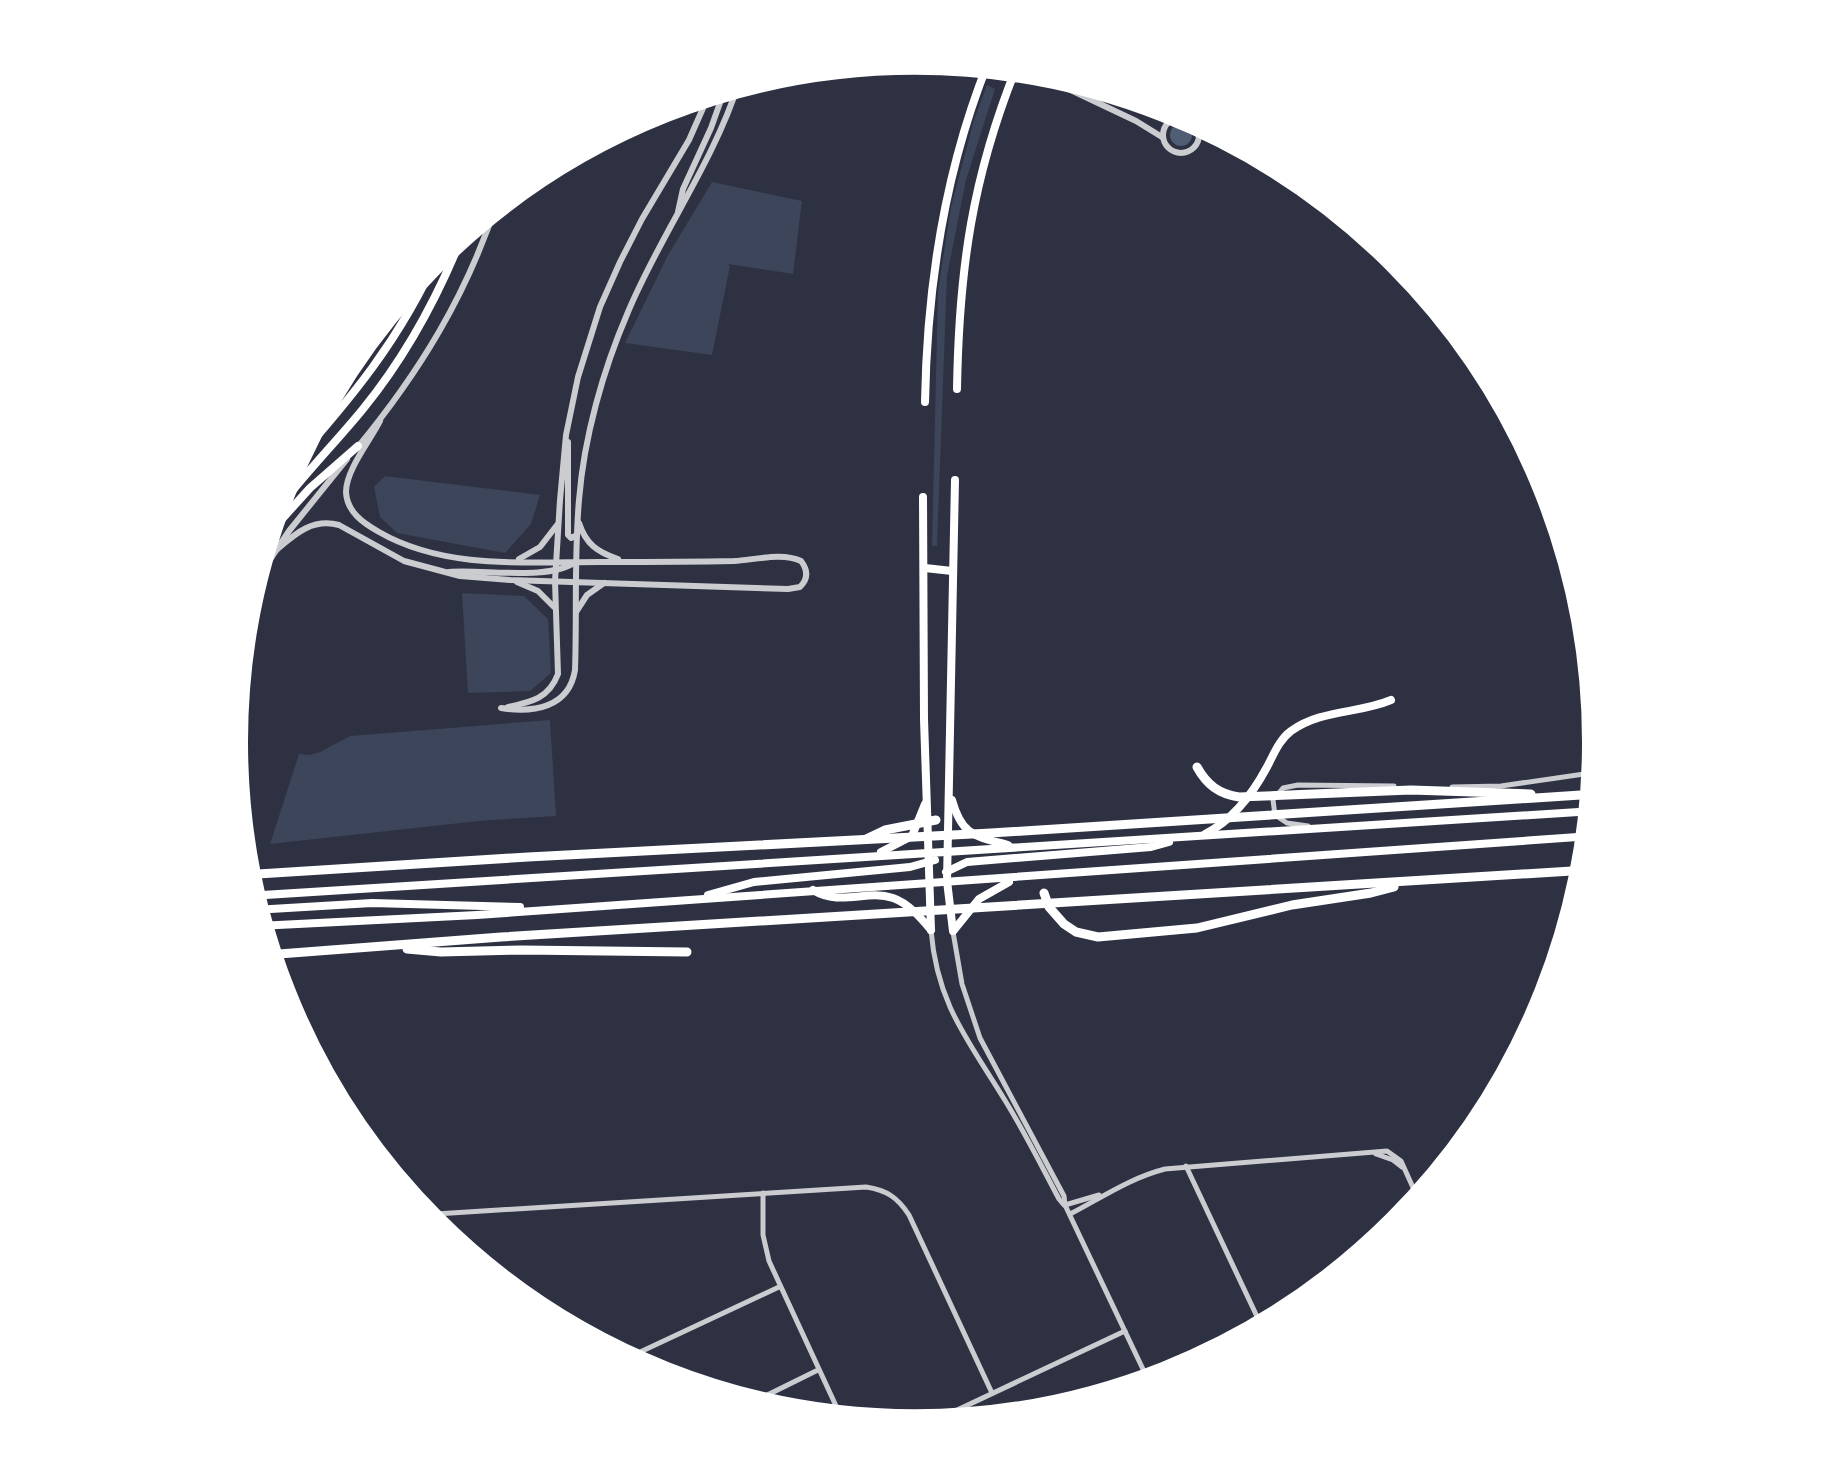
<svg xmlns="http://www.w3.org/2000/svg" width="1830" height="1484" font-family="'DejaVu Sans',sans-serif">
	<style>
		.green { fill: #3c4559 }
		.water { fill: #4f5d75 }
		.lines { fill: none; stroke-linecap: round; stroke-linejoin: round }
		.minor { stroke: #caccd0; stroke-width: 5 }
		.tertiary { stroke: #caccd0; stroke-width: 6 }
		.primary { stroke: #fff; stroke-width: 8 }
		.trunk { stroke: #fff; stroke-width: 9 }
		.rim { fill: none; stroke: #fff; stroke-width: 10 }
	</style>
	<rect width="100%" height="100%" fill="#2d3142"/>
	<!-- green -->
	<g class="green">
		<polygon points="987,85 995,89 966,180 947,276 937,546 932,546 938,291 951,207 974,120"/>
		<polygon points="712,182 802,201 793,274 727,264 730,266 712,355 625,343 668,255"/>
		<polygon points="385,476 540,495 531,524 505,553 397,533 380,517 374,487"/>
		<polygon points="462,593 524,596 548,619 551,673 530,691 468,693"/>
		<polygon points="550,720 556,816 479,821 270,844 299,754 310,755 320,752 350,736"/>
	</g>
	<!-- water -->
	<circle class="water" cx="1181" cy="135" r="11"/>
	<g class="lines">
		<!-- minor -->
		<g class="minor">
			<polyline points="1452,787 1501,786 1598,772"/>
			<polyline points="1308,826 1287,823 1275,815 1273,800 1283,788 1298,785 1394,786"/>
			<path d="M931,930C937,1005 969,1041 1006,1102C1025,1133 1042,1167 1059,1199L1064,1205"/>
			<polyline points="953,932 962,984 980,1038 1064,1196 1065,1205 1150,1384"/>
			<polyline points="1376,1154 1393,1160 1402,1167"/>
			<polyline points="1186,1166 1261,1325"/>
			<polyline points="763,1193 763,1235 769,1261 843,1421"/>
			<polyline points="1065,1205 1099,1195"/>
			<path d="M1070,1214C1101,1198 1130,1178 1165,1169L1387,1151L1401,1161L1420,1203"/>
			<path d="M420,1215L866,1187C887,1190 898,1198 909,1215L992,1393"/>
			<polyline points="623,1360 779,1287"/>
			<polyline points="1147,1378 1307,1304"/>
			<polyline points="747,1405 818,1370"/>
			<polyline points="919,1428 1125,1331"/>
		</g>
		<!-- tertiary -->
		<g class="tertiary">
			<polyline points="1020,66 1136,121 1162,137"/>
			<polyline points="1084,80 1151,114 1170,120"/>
			<polyline points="1145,111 1153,108 1157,102"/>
			<circle cx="1181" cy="135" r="18"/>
			<polyline points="678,212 683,189 711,128 726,86"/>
			<polyline points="326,396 357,354 378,320"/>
			<polyline points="568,442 568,535 571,538 577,535"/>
			<path d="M357,448C419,373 467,295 497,202"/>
			<path d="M579,523C586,544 597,552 618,559"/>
			<path d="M275,551C295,534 312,518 339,525L404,561L460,576L510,580L788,589L800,587C808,579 808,570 801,561C782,552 754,560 734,561C690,562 645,562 600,562C527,562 445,570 379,532C363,523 347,512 346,492C346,470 370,441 380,421"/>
			<polyline points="519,559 540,547 557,525"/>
			<path d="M449,572C482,569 550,581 575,562"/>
			<polyline points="517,582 538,591 554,607"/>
			<polyline points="247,594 289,531 347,459"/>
			<polyline points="576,612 587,595 604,583"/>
			<path d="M508,707C532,702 549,698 558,674L555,581L560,500L566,435L578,377L600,307L620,262L642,219L689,140L711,90"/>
			<path d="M501,708C533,713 569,708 575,670C577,613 574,557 579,500C584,437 603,370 628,312C661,233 713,164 739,82"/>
		</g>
		<!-- primary -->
		<g class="primary">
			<path d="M957,389C959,270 972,177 1017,66"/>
			<path d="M925,402C927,288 945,170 988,63"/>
			<polyline points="306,434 317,412"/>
			<path d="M284,474C349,401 402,339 441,248"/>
			<polyline points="923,497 924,719 931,930"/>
			<path d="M269,521C297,481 332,447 363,409C407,355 440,293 465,229"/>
			<polyline points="263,540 310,488 358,446"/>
			<polyline points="925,568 952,571"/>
			<polyline points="1593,690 1596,691"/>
			<path d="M952,800C962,836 975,836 1008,845"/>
			<path d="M1205,834C1233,820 1252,795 1267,767C1274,754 1279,740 1291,731C1322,709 1358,714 1391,700"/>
			<polyline points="881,852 912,836 925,804"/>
			<polyline points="946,872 967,862 1151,847 1169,842"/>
			<path d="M813,890C841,907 866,889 893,898C908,903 921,918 931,930"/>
			<polyline points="708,895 754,882 910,867 935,860"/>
			<polyline points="248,896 1594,811"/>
			<polyline points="253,910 372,903 520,907"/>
			<polyline points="258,926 477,915 1592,836"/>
			<polyline points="954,930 979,899 1009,882"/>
			<polyline points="953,931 947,881 955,480"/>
		</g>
		<!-- trunk -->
		<g class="trunk">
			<path d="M1197,767C1207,785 1219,794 1239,797L1411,790L1531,794"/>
			<polyline points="866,839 885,830 936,820"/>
			<polyline points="242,875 528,857 991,833 1596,794"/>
			<polyline points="1044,893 1049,907 1064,924 1076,932 1098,937 1197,928 1292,905 1371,893 1394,887"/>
			<polyline points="407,949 441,952 522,950 687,952"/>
			<polyline points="266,955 501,937 1588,870"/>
		</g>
	</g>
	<!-- crop -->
	<path d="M0 0H1830V1484H0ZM243 742a672 672 0 1 1 1344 0a672 672 0 1 1-1344 0Z" fill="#fff" fill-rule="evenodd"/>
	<path class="rim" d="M243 742a672 672 0 1 1 1344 0a672 672 0 1 1-1344 0Z"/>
</svg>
